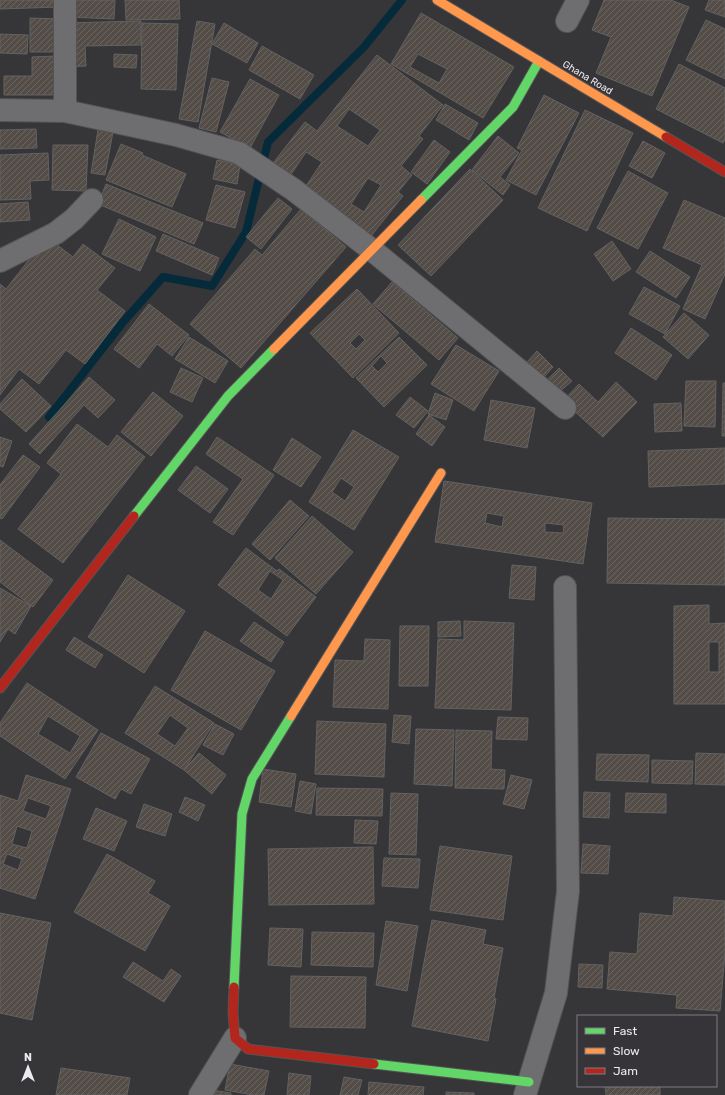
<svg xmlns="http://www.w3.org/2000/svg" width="725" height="1095" font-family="Rubik,sans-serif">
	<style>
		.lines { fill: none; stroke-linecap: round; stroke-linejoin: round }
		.stream { stroke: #052b3b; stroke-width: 8 }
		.building { fill: url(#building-hatch); stroke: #636262; fill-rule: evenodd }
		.street-casing { stroke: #535355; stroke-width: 24 }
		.fast-casing { stroke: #535355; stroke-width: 11 }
		.slow-casing { stroke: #535355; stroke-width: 11 }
		.jam-casing { stroke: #535355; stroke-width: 11 }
		.street { stroke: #6e6d70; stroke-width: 22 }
		.fast { stroke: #63d668; stroke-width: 9 }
		.slow { stroke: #ff974d; stroke-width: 9 }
		.jam { stroke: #b3261e; stroke-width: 9 }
		.labels { text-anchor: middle; stroke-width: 3; stroke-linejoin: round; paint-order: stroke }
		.street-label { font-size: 10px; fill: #eceaee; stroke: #363439 }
	</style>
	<defs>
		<pattern id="building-hatch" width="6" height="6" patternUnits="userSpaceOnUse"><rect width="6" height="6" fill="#534c47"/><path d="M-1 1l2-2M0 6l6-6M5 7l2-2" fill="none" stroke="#6c6662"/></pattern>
	</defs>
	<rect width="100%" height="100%" fill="#363538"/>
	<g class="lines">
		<!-- stream -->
		<polyline class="stream" points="49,417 124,321 163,277 212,286 246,232 268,142 364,47 402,0"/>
	</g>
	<!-- building -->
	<g class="building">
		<polygon points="0,0 60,0 60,7 0,9"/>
		<polygon points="69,0 115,0 114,19 69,17"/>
		<polygon points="125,0 179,0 180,19 126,20"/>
		<polygon points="604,0 671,0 689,7 652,96 596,73 611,37 592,30"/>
		<polygon points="709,0 725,0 725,17 705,10"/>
		<path d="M421,13L514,67L483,118L391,64ZM418,54L447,69L439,83L410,67Z"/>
		<polygon points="30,18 60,19 60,52 30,52"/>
		<polygon points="706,20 725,29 725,79 686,60"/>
		<polygon points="141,21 141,45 85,46 86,66 66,67 65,23"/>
		<polygon points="197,21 215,24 198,122 179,119"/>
		<polygon points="142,23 178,24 176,90 141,89"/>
		<polygon points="224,23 258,43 247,63 212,44"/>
		<polygon points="0,34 28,35 27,54 0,53"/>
		<polygon points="262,46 314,75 300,99 249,70"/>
		<polygon points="114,54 137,55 136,68 114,67"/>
		<path d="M377,55L443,105L419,136L423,139L401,166L412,175L398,192L403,196L367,241L270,167L305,122L317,131ZM349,109L380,130L368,146L337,126ZM306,152L322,162L306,186L290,176ZM368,178L381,185L364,212L351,204Z"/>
		<polygon points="55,56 55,95 4,95 4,76 32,76 32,57"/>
		<polygon points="679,64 725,88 725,139 723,143 656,109"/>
		<polygon points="212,78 229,82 216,132 199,128"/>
		<polygon points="250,79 279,95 250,148 220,132"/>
		<polygon points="544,95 579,113 536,195 506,180 522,150 517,148"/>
		<polygon points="445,104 478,123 469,140 436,120"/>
		<polygon points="585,110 633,133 587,231 538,208"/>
		<polygon points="36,129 37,148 0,149 0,130"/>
		<polygon points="98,130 113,132 105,175 91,173"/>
		<polygon points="498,136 519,153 500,177 510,185 503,195 472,170"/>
		<polygon points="434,140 450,152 427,184 411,172"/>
		<polygon points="643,141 665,153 652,178 629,166"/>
		<polygon points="121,144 143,153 142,155 186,174 172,207 106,180"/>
		<polygon points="53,145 88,145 86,191 52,190"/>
		<polygon points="48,153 49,180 30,181 31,199 0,200 0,155"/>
		<polygon points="217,160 240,165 237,184 213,179"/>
		<polygon points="470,169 503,200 431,276 398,245"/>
		<polygon points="628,171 668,193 638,249 597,228"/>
		<polygon points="106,184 203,223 194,244 98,204"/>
		<polygon points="216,185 245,192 235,228 206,220"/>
		<polygon points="278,198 292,209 261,249 246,237"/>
		<polygon points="684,200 725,218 725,274 705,319 683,309 702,265 663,248"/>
		<polygon points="28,202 30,220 0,222 0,204"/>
		<polygon points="301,209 346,247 241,368 190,324 255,249 262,255"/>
		<polygon points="119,219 156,237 140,271 102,254"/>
		<polygon points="163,234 219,258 212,275 156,251"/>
		<polygon points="47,237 73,257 83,244 115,268 97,290 125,311 85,364 66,350 39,384 19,369 0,395 0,284 6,289"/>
		<polygon points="612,241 631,269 613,281 594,254"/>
		<polygon points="650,251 690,277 676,298 636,272"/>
		<polygon points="392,282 458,338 439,360 373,304"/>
		<polygon points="644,287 680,306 665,334 629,314"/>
		<path d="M357,289L399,333L353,378L310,333ZM359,334L365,340L356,349L350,343Z"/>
		<polygon points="149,304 189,335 172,356 157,344 139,368 114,349"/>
		<polygon points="684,313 709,335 688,359 663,337"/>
		<polygon points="631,328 672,355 656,380 615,353"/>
		<polygon points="189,337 228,361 215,383 175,359"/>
		<path d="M399,337L427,365L384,407L356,378ZM381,356L387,363L378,372L372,366Z"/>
		<polygon points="456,345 499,371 474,411 431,384"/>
		<polygon points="537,351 553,367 543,378 527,362"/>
		<polygon points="181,368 203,378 192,402 170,392"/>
		<polygon points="559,368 572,381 558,393 546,381"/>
		<polygon points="89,377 115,400 98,418 84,405 40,454 29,444"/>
		<polygon points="22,379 51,406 26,432 0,409 0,404"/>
		<polygon points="686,381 716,381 715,427 684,426"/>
		<polygon points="616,382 637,402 603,437 563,401 579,384 598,402"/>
		<polygon points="723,383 725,383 725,436 722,436"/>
		<polygon points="153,392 183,416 151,456 121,432"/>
		<polygon points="435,393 453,400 446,420 428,414"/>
		<polygon points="410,397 428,411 414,428 396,415"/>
		<polygon points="491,400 535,408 527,448 484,440"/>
		<polygon points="681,403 682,431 655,432 654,404"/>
		<polygon points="429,415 445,427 432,446 416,434"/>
		<polygon points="77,424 108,447 117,435 145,457 63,563 18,529 61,474 47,463"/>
		<path d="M353,430L399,457L354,530L309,502ZM341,478L354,487L345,501L332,492Z"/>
		<polygon points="0,437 12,441 3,467 0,466"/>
		<polygon points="217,437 274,475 233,535 213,522 243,479 206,454"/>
		<polygon points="292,438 321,457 301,487 273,470"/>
		<polygon points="725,448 725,484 649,487 648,451"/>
		<polygon points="23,455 40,467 2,519 0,518 0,485"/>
		<polygon points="196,466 228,489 210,513 178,490"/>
		<path d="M444,481L592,503L583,564L435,542ZM487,513L504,516L502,527L485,523ZM545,523L564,525L563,533L545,532Z"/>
		<polygon points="290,500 309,516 270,560 252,544"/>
		<polygon points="312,516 353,552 316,594 275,558"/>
		<polygon points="608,518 725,519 725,585 607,583"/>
		<polygon points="0,540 53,580 33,607 0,582"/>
		<path d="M246,548L277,571L279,569L316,597L287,636L218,585ZM270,571L283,580L271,599L258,590Z"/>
		<polygon points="512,565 536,567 534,600 509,598"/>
		<polygon points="128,575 185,611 144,673 88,637"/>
		<polygon points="0,588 31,606 15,634 8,629 0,642"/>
		<path d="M709,605V624L725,623V704H674V606ZM709,642H719V672H709Z"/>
		<polygon points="460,621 461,636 438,637 438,622"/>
		<polygon points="464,621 514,623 511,710 435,708 438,639 464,640"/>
		<polygon points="254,622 284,642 271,662 240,641"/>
		<polygon points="400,626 429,626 428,686 399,686"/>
		<polygon points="205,631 275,671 241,730 171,690"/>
		<polygon points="74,637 103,655 95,668 66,650"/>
		<polygon points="365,639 390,640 388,709 333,707 335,660 364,661"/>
		<path d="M27,683L98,730L65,779L0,736V723ZM48,716L80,736L70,753L38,734Z"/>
		<path d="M155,686L214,723L184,770L125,733ZM170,715L188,728L175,746L157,734Z"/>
		<polygon points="394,715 411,716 409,744 392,742"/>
		<polygon points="498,717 528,718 527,740 496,739"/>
		<polygon points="317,721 386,724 384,777 315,774"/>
		<polygon points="215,724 234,734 223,755 203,745"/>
		<polygon points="416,729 454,730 452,786 414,784"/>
		<polygon points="456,730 492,731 491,769 505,770 504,789 455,788"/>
		<polygon points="101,733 150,759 131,794 121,789 115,799 76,777"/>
		<polygon points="199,753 226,775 212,794 184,770"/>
		<polygon points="696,753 725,754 725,785 695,784"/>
		<polygon points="597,754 649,755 648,782 596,780"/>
		<polygon points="652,760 693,761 692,784 652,783"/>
		<polygon points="263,769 296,774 291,807 259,802"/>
		<path d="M26,775L71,789L35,899L0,888V795L18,801ZM28,798L51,806L46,819L23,811ZM17,826L32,831L27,848L12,844ZM7,854L22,859L18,870L3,864Z"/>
		<polygon points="511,775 532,780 524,809 503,804"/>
		<polygon points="300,781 316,784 311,814 295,811"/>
		<polygon points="317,788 383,789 382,816 316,815"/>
		<polygon points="584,792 610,793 609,818 583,817"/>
		<polygon points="391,793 418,794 416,855 389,854"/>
		<polygon points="626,793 666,794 666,813 625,812"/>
		<polygon points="185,797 205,805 198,821 179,812"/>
		<polygon points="144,804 172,814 165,836 136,827"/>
		<polygon points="96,808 127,821 114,851 83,839"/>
		<polygon points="355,820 378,821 376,844 354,843"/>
		<polygon points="583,844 610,846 608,874 581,873"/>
		<polygon points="440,846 512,856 503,920 430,910"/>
		<polygon points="373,847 374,904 269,905 268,849"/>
		<polygon points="107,854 155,881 148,893 170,906 145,951 74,912"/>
		<polygon points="384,858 420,859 418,888 382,886"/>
		<polygon points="674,897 725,901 725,953 720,1011 676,1008 677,995 607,989 610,952 637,954 640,913 673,916"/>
		<polygon points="0,913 51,923 32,1020 0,1013"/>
		<polygon points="432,920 486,930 483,944 503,948 494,998 496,999 488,1041 412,1026"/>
		<polygon points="386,921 418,926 407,991 376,985"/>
		<polygon points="270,928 303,929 301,967 268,965"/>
		<polygon points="312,932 374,933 373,967 311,965"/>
		<polygon points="133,962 163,981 171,969 181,976 164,1002 123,977"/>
		<polygon points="579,964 603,965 602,988 578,987"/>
		<polygon points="291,976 366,977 365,1028 290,1027"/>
		<polygon points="230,1064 269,1071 264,1095 253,1095 225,1090"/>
		<polygon points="61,1068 130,1078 127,1095 56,1095"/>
		<polygon points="289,1073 311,1076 309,1095 287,1095"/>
		<polygon points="344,1077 362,1080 358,1095 340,1095"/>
		<polygon points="369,1082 424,1087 423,1095 368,1095"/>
		<polygon points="605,1086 660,1086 660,1095 606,1095"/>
		<polygon points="212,1090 231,1093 231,1095 211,1095"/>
		<polygon points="446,1092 474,1093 474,1095 446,1095"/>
	</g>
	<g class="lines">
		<!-- street casing -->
		<g class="street-casing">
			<g id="street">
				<polyline points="567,21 578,0"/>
				<polyline points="0,110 65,111 176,135 239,153 294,190 372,250 565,408"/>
				<polyline points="65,111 65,0"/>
				<polyline points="0,261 56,233 74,219 92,200"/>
				<polyline points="200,1095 235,1038"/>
				<polyline points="525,1095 556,993 568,891 565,587"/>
			</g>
		</g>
		<!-- fast casing -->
		<g class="fast-casing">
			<g id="fast">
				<polyline points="421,200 513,107 539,61"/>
				<polyline points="134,516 228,396 274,349"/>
				<polyline points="234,987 242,814 252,779 291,716"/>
				<polyline points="374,1064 529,1082"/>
			</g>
		</g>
		<!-- slow casing -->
		<g class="slow-casing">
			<g id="slow">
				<polyline points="437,0 666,137"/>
				<polyline points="274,349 421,200"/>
				<polyline points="291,716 441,473"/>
			</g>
		</g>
		<!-- jam casing -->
		<g class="jam-casing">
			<g id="jam">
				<polyline points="666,137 725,172"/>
				<polyline points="0,688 134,516"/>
				<polyline points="234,987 233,1012 235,1038 248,1049 374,1064"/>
			</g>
		</g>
		<!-- street -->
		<use href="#street" class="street"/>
		<!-- fast -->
		<use href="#fast" class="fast"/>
		<!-- slow -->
		<use href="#slow" class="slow"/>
		<!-- jam -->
		<use href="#jam" class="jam"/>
	</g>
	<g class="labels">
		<!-- street labels -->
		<g class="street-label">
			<text transform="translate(588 77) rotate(31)" y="4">Ghana Road</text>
		</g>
	</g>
	<!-- legend -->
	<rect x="577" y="1015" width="140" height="72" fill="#363439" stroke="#7f7d81"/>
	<rect x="585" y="1028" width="20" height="6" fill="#63d668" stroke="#7f7d81"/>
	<text x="613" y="1035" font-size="12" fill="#eceaee">Fast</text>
	<rect x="585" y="1048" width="20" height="6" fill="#ff974d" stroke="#7f7d81"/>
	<text x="613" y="1055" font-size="12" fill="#eceaee">Slow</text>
	<rect x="585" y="1068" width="20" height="6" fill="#b3261e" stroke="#7f7d81"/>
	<text x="613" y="1075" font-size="12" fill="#eceaee">Jam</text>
	<!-- north arrow -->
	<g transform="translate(28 1067)" stroke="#363439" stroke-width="3" paint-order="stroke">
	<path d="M0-3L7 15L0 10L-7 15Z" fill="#eceaee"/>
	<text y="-6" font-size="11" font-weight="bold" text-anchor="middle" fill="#eceaee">N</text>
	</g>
</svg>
